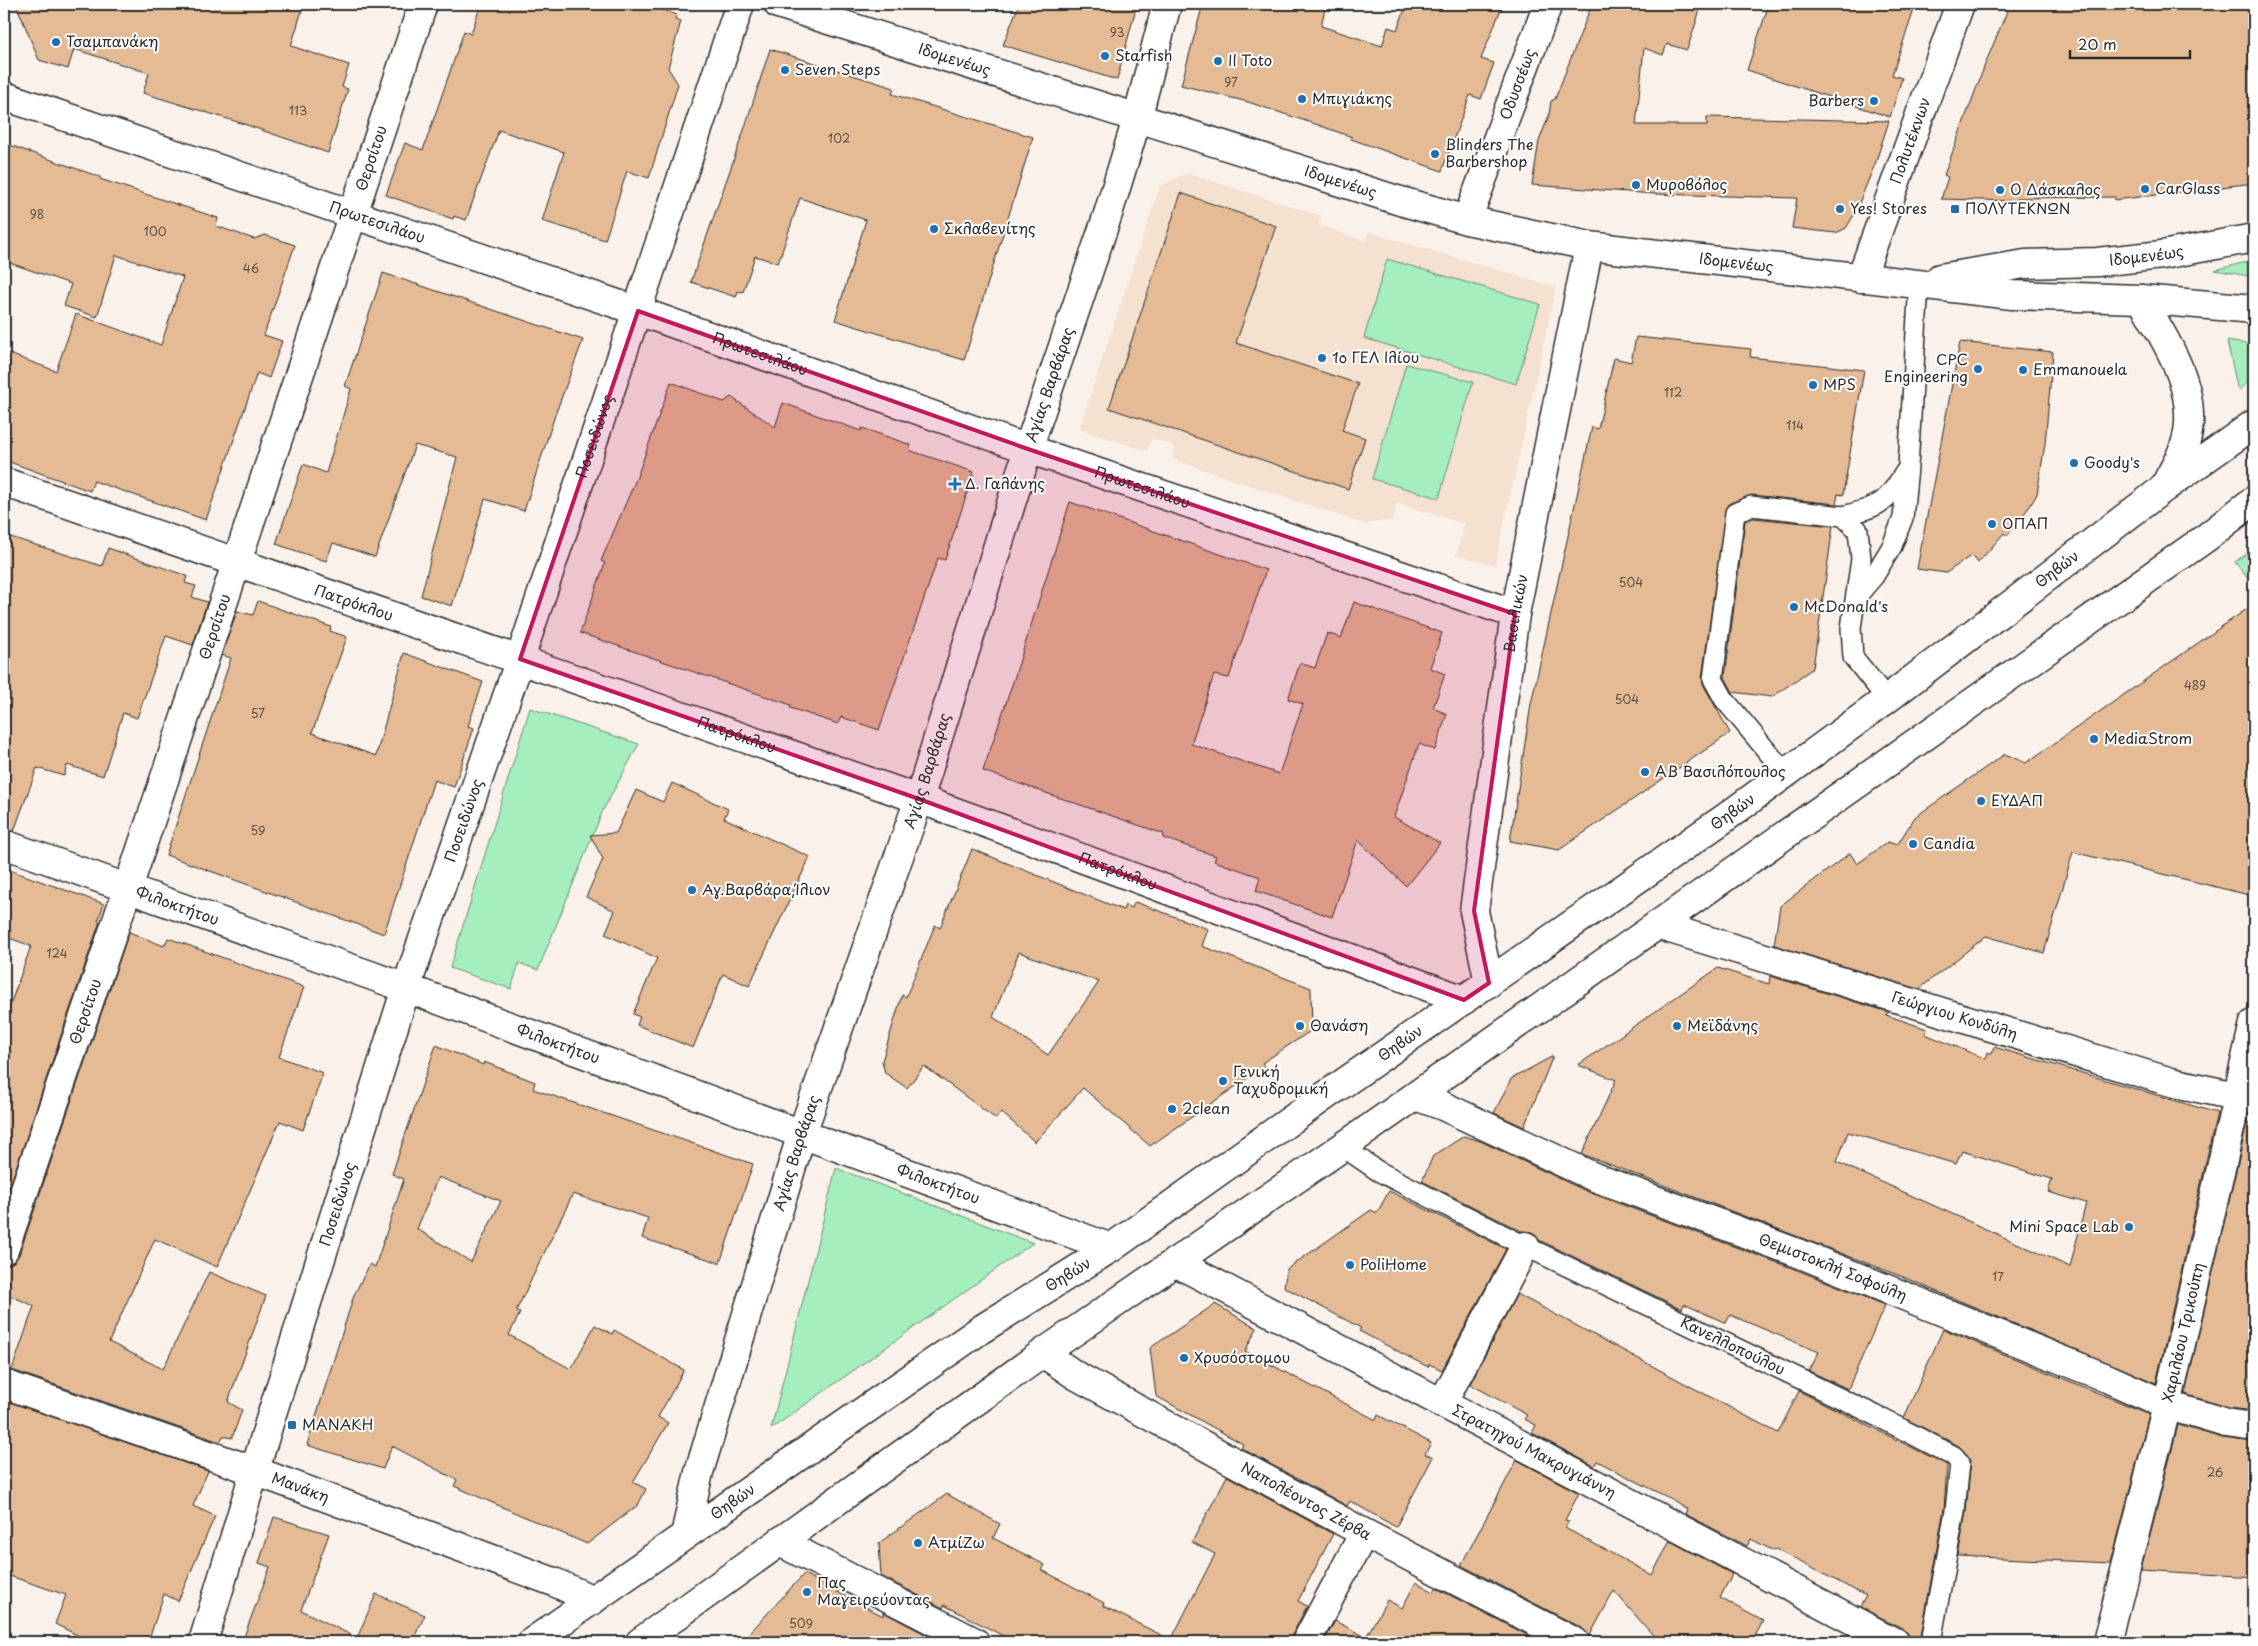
<svg xmlns="http://www.w3.org/2000/svg" width="2258" height="1646" font-family="'Playpen Sans',sans-serif">
	<style>
		.built { fill: #f4e1d0 }
		.green { fill: #a5efbe; stroke: #688d74 }
		.building { fill: #e5bb95; stroke: #2b2b2b; fill-rule: evenodd }
		.lines { fill: none; stroke-linecap: round; stroke-linejoin: round }
		.lane-casing { stroke: #2b2b2b; stroke-width: 22 }
		.street-casing { stroke: #2b2b2b; stroke-width: 31 }
		.secondary-casing { stroke: #2b2b2b; stroke-width: 31 }
		.lane { stroke: #fff; stroke-width: 19 }
		.street { stroke: #fff; stroke-width: 28 }
		.secondary { stroke: #fff; stroke-width: 28 }
		.marked { fill: #c2185b; fill-opacity: 0.2; stroke: #c2185b; stroke-width: 4; stroke-linejoin: round }
		.poi-dot { fill: #1f6fb2; stroke: #fff; stroke-width: 2 }
		.labels { text-anchor: middle; stroke-width: 4; stroke-linejoin: round; paint-order: stroke }
		.number-label { font-size: 12px; fill: #5a4f46 }
		.poi-label { font-size: 15px; fill: #2b2b2b; stroke: #fff; text-anchor: start }
		.street-label { font-size: 15px; fill: #2b2b2b; stroke: #fff }
	</style>
	<rect width="100%" height="100%" fill="#faf1ea"/>
	<filter id="ink" filterUnits="userSpaceOnUse"><feTurbulence type="fractalNoise" baseFrequency=".02" numOctaves="2"/><feDisplacementMap in="SourceGraphic" scale="10" xChannelSelector="R" yChannelSelector="G"/><feConvolveMatrix kernelMatrix="1 2 1 2 8 2 1 2 1" color-interpolation-filters="sRGB"/></filter>
	<g filter="url(#ink)">
		<!-- built -->
		<polygon class="built" points="1187,173 1322,216 1319,225 1365,241 1369,232 1556,287 1495,565 1456,555 1465,524 1397,503 1393,520 1364,524 1172,459 1175,446 1152,438 1147,451 1079,429 1160,186"/>
		<!-- green -->
		<g class="green">
			<polygon points="1387,259 1540,304 1516,384 1364,338"/>
			<polygon points="2254,260 2254,277 2215,270"/>
			<polygon points="2227,341 2254,345 2254,376 2238,391"/>
			<polygon points="1406,364 1473,382 1439,498 1372,479"/>
			<polygon points="2254,548 2254,587 2235,562"/>
			<polygon points="530,708 639,744 603,810 538,970 519,963 511,989 450,968"/>
			<polygon points="836,1168 1033,1243 771,1429"/>
		</g>
		<!-- building -->
		<g class="building">
			<polygon points="16,4 304,4 291,46 349,65 342,87 348,89 328,153 241,123 143,93 149,73 74,49 68,69 39,60"/>
			<polygon points="481,4 647,4 677,15 675,19 681,21 668,68 678,84 649,178 627,171 605,240 542,221 564,152 499,130 466,220 454,216 453,219 386,195 405,143 423,150 464,31 471,34"/>
			<polygon points="1019,4 1137,4 1117,80 1003,45"/>
			<polygon points="1203,4 1326,4 1321,26 1382,46 1388,27 1397,30 1407,4 1503,4 1481,59 1494,63 1481,99 1470,95 1442,171 1351,139 1352,137 1318,125 1248,102 1181,85"/>
			<polygon points="1592,4 1702,4 1687,50 1667,44 1663,55 1644,48 1636,125 1707,125 1707,117 1889,121 1875,164 1854,215 1846,228 1836,233 1792,228 1797,198 1655,194 1532,185 1539,141 1549,115 1551,101 1555,99"/>
			<polygon points="1769,4 1916,4 1892,75 1902,78 1890,117 1747,70"/>
			<polygon points="2010,4 2254,4 2254,183 2115,200 2115,197 2017,198 2017,201 1941,199 1948,177 1944,175 1986,62"/>
			<polygon points="770,49 894,88 892,94 1033,137 964,360 835,320 866,220 800,198 778,263 755,256 743,292 738,291 736,297 691,282 745,127"/>
			<polygon points="4,143 100,177 100,179 218,218 216,226 254,239 265,235 295,245 264,335 282,341 269,378 257,373 206,520 94,481 90,491 4,460 4,352 56,371 76,314 161,345 183,277 116,255 97,317 64,306 71,284 4,261"/>
			<polygon points="1181,193 1276,226 1236,343 1358,384 1342,430 1365,438 1348,489 1109,408"/>
			<polygon points="383,273 583,340 555,415 524,511 485,499 452,606 421,596 457,457 415,445 375,557 333,543 326,561 276,544 303,464 326,473 351,389 345,386"/>
			<polygon points="1636,337 1751,349 1750,357 1864,370 1843,495 1838,494 1836,504 1752,495 1730,503 1726,507 1702,678 1703,684 1730,733 1559,850 1510,841 1531,704 1592,427 1598,429 1614,358 1631,362"/>
			<polygon points="1960,342 2053,352 2045,444 2037,494 2030,506 2007,536 2004,533 1978,563 1972,555 1946,573 1917,569"/>
			<polygon points="671,382 724,402 731,397 775,427 783,403 861,431 862,428 911,445 909,450 974,472 945,560 938,558 879,730 841,717 838,724 790,708 791,705 580,633 605,563 601,561 637,477"/>
			<polygon points="1070,502 1266,570 1229,678 1214,675 1191,744 1279,774 1303,704 1288,699 1300,663 1315,668 1327,633 1341,638 1354,602 1442,633 1430,668 1445,674 1433,708 1447,714 1435,750 1419,744 1394,817 1440,843 1406,886 1358,840 1332,917 1256,891 1260,877 1214,861 1216,856 1163,838 1164,834 983,771 1014,679"/>
			<polygon points="1753,518 1833,526 1813,668 1772,697 1733,692 1725,677 1745,521"/>
			<polygon points="4,535 102,566 108,548 187,576 185,583 196,586 192,597 207,602 193,645 166,636 137,718 123,713 103,776 67,765 64,776 37,768 14,831 4,829"/>
			<polygon points="258,601 331,627 330,631 347,637 312,733 376,756 404,653 483,682 468,726 474,728 454,787 434,780 384,934 166,855 231,658 222,655 237,611 253,615"/>
			<polygon points="2254,604 2254,872 2249,895 2073,852 2044,953 1986,936 1919,989 1774,945 1780,906 1850,853 1857,864 1888,842 1897,845 1915,817 2005,754 2026,763"/>
			<polygon points="672,783 728,809 724,818 810,857 749,986 723,974 693,1048 637,1025 640,1017 633,1014 657,958 605,934 615,911 586,897 603,859 590,835 616,833 636,790 663,802"/>
			<path d="M972,849L1123,910L1125,905L1132,908L1135,902L1208,929L1202,946L1311,988L1312,1030L1262,1063L1265,1066L1150,1146L1083,1088L1035,1142L1001,1112L996,1119L924,1066L907,1088L885,1073L882,1061L902,995L906,997L935,925L940,928ZM1019,952L1099,982L1048,1055L993,1017Z"/>
			<polygon points="4,868 104,904 98,921 100,921 4,1203 4,1022 31,946 4,936"/>
			<polygon points="129,932 164,946 168,938 304,987 279,1057 323,1073 303,1130 280,1121 217,1267 155,1239 109,1342 163,1369 209,1272 266,1296 228,1402 242,1410 232,1438 223,1436 220,1442 12,1370 34,1306 4,1293 4,1265 14,1262 19,1255"/>
			<path d="M1718,968L1769,984L1770,976L1889,1012L1886,1015L1927,1029L1925,1034L1986,1059L1988,1052L1992,1054L1994,1047L2217,1113L2156,1383L1898,1275L1582,1154L1616,1080L1578,1065ZM1848,1132L1956,1164L1962,1151L2052,1179L2048,1192L2086,1203L2070,1267L1837,1162Z"/>
			<path d="M436,1045L483,1065L484,1062L535,1082L533,1089L753,1164L720,1263L642,1238L648,1218L573,1194L516,1311L520,1313L509,1335L571,1369L595,1325L612,1334L614,1330L684,1370L658,1417L668,1423L633,1482L646,1489L638,1505L587,1544L454,1486L457,1480L392,1446L383,1469L307,1445L354,1295L370,1264L375,1267L404,1179L392,1174ZM438,1177L501,1201L471,1262L417,1229Z"/>
			<polygon points="1553,1056 1524,1127 1494,1113 1511,1079"/>
			<polygon points="2247,1123 2254,1125 2254,1411 2229,1408 2185,1394"/>
			<polygon points="1464,1136 1480,1141 1588,1192 1797,1270 1885,1305 1848,1389 1809,1371 1819,1352 1730,1315 1726,1323 1684,1304 1682,1309 1539,1240 1532,1232 1521,1231 1422,1181 1433,1156"/>
			<polygon points="1389,1191 1506,1249 1442,1370 1429,1364 1428,1367 1359,1331 1361,1328 1284,1287 1287,1269 1371,1210 1377,1213"/>
			<polygon points="1517,1294 1778,1433 1799,1391 1947,1465 1944,1509 1920,1642 1909,1642 1907,1634 1902,1628 1860,1607 1866,1596 1775,1549 1774,1551 1751,1539 1747,1546 1685,1514 1687,1509 1673,1500 1597,1461 1594,1466 1532,1433 1536,1425 1524,1419 1527,1415 1470,1384"/>
			<polygon points="1215,1304 1257,1328 1245,1351 1376,1420 1378,1415 1431,1443 1425,1454 1433,1457 1396,1527 1350,1501 1347,1506 1241,1448 1243,1444 1156,1396 1150,1348"/>
			<polygon points="1943,1329 2149,1414 2111,1563 1958,1556 1966,1512 1971,1459 1959,1446 1904,1418"/>
			<polygon points="4,1400 208,1471 193,1506 215,1516 178,1601 164,1594 148,1642 91,1642 55,1624 66,1595 4,1574"/>
			<polygon points="2178,1425 2222,1438 2254,1442 2254,1577 2141,1570"/>
			<polygon points="1517,1460 1579,1493 1565,1520 1569,1521 1565,1528 1652,1575 1670,1541 1732,1574 1720,1598 1763,1621 1752,1642 1659,1642 1614,1591 1589,1637 1582,1628 1461,1565"/>
			<polygon points="1227,1476 1333,1534 1298,1601 1307,1606 1292,1635 1290,1642 1015,1642 944,1605 943,1608 881,1576 879,1543 947,1494 1000,1524 993,1538 1045,1565 1042,1570 1104,1603 1103,1606 1171,1640 1215,1554 1192,1542"/>
			<polygon points="274,1517 329,1534 301,1610 357,1638 376,1594 425,1615 412,1642 242,1642 270,1567 259,1563"/>
			<polygon points="804,1574 883,1616 883,1612 927,1635 926,1638 934,1642 741,1642"/>
			<polygon points="1416,1582 1434,1592 1436,1588 1541,1642 1324,1642 1335,1621 1366,1637 1387,1600 1402,1608"/>
			<polygon points="1846,1634 1861,1642 1842,1642"/>
		</g>
		<g class="lines">
			<!-- lane casing -->
			<g class="lane-casing">
				<g id="lane">
					<path d="M1843,516C1880,506 1885,505 1905,472"/>
					<polyline points="1857,596 1874,576 1892,546 1903,518 1908,467 1919,283"/>
					<polyline points="1786,774 1724,699 1713,679 1735,513 1751,506 1843,516 1858,530 1861,559 1851,628 1853,657 1887,699"/>
					<path id="s1" d="M1343,1147L1378,1171L1525,1246L1875,1415L1954,1456L1960,1463L1955,1511L1931,1642"/>
				</g>
			</g>
			<!-- street casing -->
			<g class="street-casing">
				<g id="street">
					<polyline points="1137,119 1167,4"/>
					<path id="s2" d="M1467,220L1548,4"/>
					<path id="s3" d="M4,482C307,589 613,690 916,798C1099,863 1281,933 1464,1000"/>
					<path id="s4" d="M1657,925L2171,1082L2254,1100"/>
					<path id="s5" d="M1489,983L1474,911L1515,614L1589,246"/>
					<path id="s6" d="M1416,1096L1443,1106L1594,1177L1803,1255L2109,1379L2167,1405L2226,1423L2254,1427"/>
					<path id="s7" d="M1175,1262L1894,1642"/>
					<path id="s8" d="M1043,1353L1075,1375L1364,1533L1575,1642"/>
					<path id="s9" d="M4,1384L255,1471L554,1582L593,1600"/>
					<polyline points="1442,1404 1525,1246"/>
					<path id="s10" d="M685,1535L699,1472L802,1133L919,799L1028,449L1515,614"/>
					<polyline points="780,1542 975,1642"/>
					<polyline points="1306,1642 1364,1533"/>
					<path id="s11" d="M2107,1642L2167,1405L2254,1023"/>
				</g>
			</g>
			<!-- secondary casing -->
			<g class="secondary-casing">
				<g id="secondary">
					<path id="s12" d="M778,4L1397,200L1467,220L1589,246L2012,295L2141,299L2254,309"/>
					<path id="s13" d="M4,96L638,311L1028,449L1108,214L1137,119"/>
					<path id="s14" d="M1861,278L1960,4"/>
					<path id="s15" d="M1940,278L2025,264L2097,262L2162,255L2254,238"/>
					<path d="M2141,299C2165,339 2198,388 2187,437C2184,453 2172,471 2165,486"/>
					<path id="s16" d="M4,844L406,988L1111,1248"/>
					<path id="s17" d="M4,1250L128,888L423,4"/>
					<path id="s18" d="M203,1642L270,1420L406,988L520,659L740,4"/>
					<path id="s19" d="M532,1642L980,1330L1111,1248L1322,1098L1725,818L1887,699L2164,488L2254,424"/>
					<polyline points="640,1642 1043,1353 1357,1137 2207,537 2254,500"/>
				</g>
			</g>
			<!-- lane -->
			<use href="#lane" class="lane"/>
			<!-- street -->
			<use href="#street" class="street"/>
			<!-- secondary -->
			<use href="#secondary" class="secondary"/>
		</g>
	</g>
	<!-- marked area -->
	<path class="marked" d="M638,311L1028,449L1515,614L1474,911L1489,983L1464,1000L919,799L520,659Z"/>
	<!-- markers -->
	<g class="poi-dot">
		<circle cx="56" cy="42" r="5"/>
		<circle cx="1105" cy="56" r="5"/>
		<circle cx="1218" cy="61" r="5"/>
		<circle cx="785" cy="70" r="5"/>
		<circle cx="1302" cy="99" r="5"/>
		<circle cx="1874" cy="101" r="5"/>
		<circle cx="1435" cy="154" r="5"/>
		<circle cx="1636" cy="185" r="5"/>
		<circle cx="2145" cy="189" r="5"/>
		<circle cx="2000" cy="190" r="5"/>
		<circle cx="1840" cy="209" r="5"/>
		<rect x="1950" y="204" width="10" height="10" rx="2.5"/>
		<circle cx="934" cy="229" r="5"/>
		<circle cx="1322" cy="358" r="5"/>
		<circle cx="1978" cy="369" r="5"/>
		<circle cx="2023" cy="370" r="5"/>
		<circle cx="1813" cy="385" r="5"/>
		<circle cx="2074" cy="463" r="5"/>
		<path d="M952.5 476.5h5v5h5v5h-5v5h-5v-5h-5v-5h5z"/>
		<circle cx="1992" cy="524" r="5"/>
		<circle cx="1794" cy="607" r="5"/>
		<circle cx="2094" cy="739" r="5"/>
		<circle cx="1645" cy="772" r="5"/>
		<circle cx="1981" cy="801" r="5"/>
		<circle cx="1913" cy="844" r="5"/>
		<circle cx="692" cy="890" r="5"/>
		<circle cx="1300" cy="1026" r="5"/>
		<circle cx="1677" cy="1026" r="5"/>
		<circle cx="1223" cy="1081" r="5"/>
		<circle cx="1172" cy="1109" r="5"/>
		<circle cx="2129" cy="1227" r="5"/>
		<circle cx="1350" cy="1265" r="5"/>
		<circle cx="1184" cy="1358" r="5"/>
		<rect x="287" y="1420" width="10" height="10" rx="2.5"/>
		<circle cx="918" cy="1543" r="5"/>
		<circle cx="807" cy="1592" r="5"/>
	</g>
	<g class="labels">
		<!-- number labels -->
		<g class="number-label">
			<text x="1117" y="37">93</text>
			<text x="1231" y="87">97</text>
			<text x="298" y="115">113</text>
			<text x="839" y="143">102</text>
			<text x="37" y="219">98</text>
			<text x="155" y="236">100</text>
			<text x="251" y="273">46</text>
			<text x="1673" y="397">112</text>
			<text x="1795" y="430">114</text>
			<text x="1631" y="587">504</text>
			<text x="2195" y="690">489</text>
			<text x="1627" y="704">504</text>
			<text x="258" y="718">57</text>
			<text x="258" y="835">59</text>
			<text x="57" y="958">124</text>
			<text x="1998" y="1281">17</text>
			<text x="2215" y="1477">26</text>
			<text x="801" y="1628">509</text>
		</g>
		<!-- poi labels -->
		<g class="poi-label">
			<text x="66" y="47">Τσαμπανάκη</text>
			<text x="1115" y="61">Starfish</text>
			<text x="1228" y="66">Il Toto</text>
			<text x="795" y="75">Seven Steps</text>
			<text x="1312" y="104">Μπιγιάκης</text>
			<text x="1864" y="106" text-anchor="end">Barbers</text>
			<text x="1445" y="150">Blinders The<tspan x="1445" dy="17">Barbershop</tspan></text>
			<text x="1646" y="190">Μυροβόλος</text>
			<text x="2155" y="194">CarGlass</text>
			<text x="2010" y="195">Ο Δάσκαλος</text>
			<text x="1850" y="214">Yes! Stores</text>
			<text x="1965" y="214">ΠΟΛΥΤΕΚΝΩΝ</text>
			<text x="944" y="234">Σκλαβενίτης</text>
			<text x="1332" y="363">1ο ΓΕΛ Ιλίου</text>
			<text x="1968" y="365" text-anchor="end">CPC<tspan x="1968" dy="17">Engineering</tspan></text>
			<text x="2033" y="375">Emmanouela</text>
			<text x="1823" y="390">MPS</text>
			<text x="2084" y="468">Goody's</text>
			<text x="965" y="489">Δ. Γαλάνης</text>
			<text x="2002" y="529">ΟΠΑΠ</text>
			<text x="1804" y="612">McDonald's</text>
			<text x="2104" y="744">MediaStrom</text>
			<text x="1655" y="777">ΑΒ Βασιλόπουλος</text>
			<text x="1991" y="806">ΕΥΔΑΠ</text>
			<text x="1923" y="849">Candia</text>
			<text x="702" y="895">Αγ.Βαρβάρα,Ίλιον</text>
			<text x="1310" y="1031">Θανάση</text>
			<text x="1687" y="1031">Μεϊδάνης</text>
			<text x="1233" y="1077">Γενική<tspan x="1233" dy="17">Ταχυδρομική</tspan></text>
			<text x="1182" y="1114">2clean</text>
			<text x="2119" y="1232" text-anchor="end">Mini Space Lab</text>
			<text x="1360" y="1270">PoliHome</text>
			<text x="1194" y="1363">Χρυσόστομου</text>
			<text x="302" y="1430">ΜΑΝΑΚΗ</text>
			<text x="928" y="1548">ΑτμίΖω</text>
			<text x="817" y="1588">Πας<tspan x="817" dy="17">Μαγειρεύοντας</tspan></text>
		</g>
		<!-- street labels -->
		<g class="street-label">
			<text dy="5" stroke="none"><textPath href="#s12" startOffset="185">Ιδομενέως</textPath></text>
			<text dy="5" stroke="none"><textPath href="#s2" startOffset="145">Οδυσσέως</textPath></text>
			<text dy="5" stroke="none"><textPath href="#s14" startOffset="146">Πολυτέκνων</textPath></text>
			<text dy="5" stroke="none"><textPath href="#s17" startOffset="1152">Θερσίτου</textPath></text>
			<text dy="5" stroke="none"><textPath href="#s12" startOffset="590">Ιδομενέως</textPath></text>
			<text dy="5" stroke="none"><textPath href="#s13" startOffset="394">Πρωτεσιλάου</textPath></text>
			<text dy="5" stroke="none"><textPath href="#s15" startOffset="208">Ιδομενέως</textPath></text>
			<text dy="5" stroke="none"><textPath href="#s12" startOffset="995">Ιδομενέως</textPath></text>
			<text dy="5" stroke="none"><textPath href="#s13" startOffset="799">Πρωτεσιλάου</textPath></text>
			<text dy="5" stroke="none"><textPath href="#s13" startOffset="1151">Αγίας Βαρβάρας</textPath></text>
			<text dy="5" stroke="none"><textPath href="#s18" startOffset="1268">Ποσειδώνος</textPath></text>
			<text dy="5" stroke="none"><textPath href="#s10" startOffset="1260">Πρωτεσιλάου</textPath></text>
			<text dy="5" stroke="none"><textPath href="#s19" startOffset="1865">Θηβών</textPath></text>
			<text dy="5" stroke="none"><textPath href="#s3" startOffset="370">Πατρόκλου</textPath></text>
			<text dy="5" stroke="none"><textPath href="#s5" startOffset="374">Βασιλικών</textPath></text>
			<text dy="5" stroke="none"><textPath href="#s17" startOffset="658">Θερσίτου</textPath></text>
			<text dy="5" stroke="none"><textPath href="#s3" startOffset="775">Πατρόκλου</textPath></text>
			<text dy="5" stroke="none"><textPath href="#s10" startOffset="802">Αγίας Βαρβάρας</textPath></text>
			<text dy="5" stroke="none"><textPath href="#s19" startOffset="1460">Θηβών</textPath></text>
			<text dy="5" stroke="none"><textPath href="#s18" startOffset="862">Ποσειδώνος</textPath></text>
			<text dy="5" stroke="none"><textPath href="#s3" startOffset="1180">Πατρόκλου</textPath></text>
			<text dy="5" stroke="none"><textPath href="#s16" startOffset="184">Φιλοκτήτου</textPath></text>
			<text dy="5" stroke="none"><textPath href="#s17" startOffset="252">Θερσίτου</textPath></text>
			<text dy="5" stroke="none"><textPath href="#s4" startOffset="311">Γεώργιου Κονδύλη</textPath></text>
			<text dy="5" stroke="none"><textPath href="#s16" startOffset="589">Φιλοκτήτου</textPath></text>
			<text dy="5" stroke="none"><textPath href="#s19" startOffset="1055">Θηβών</textPath></text>
			<text dy="5" stroke="none"><textPath href="#s10" startOffset="398">Αγίας Βαρβάρας</textPath></text>
			<text dy="5" stroke="none"><textPath href="#s16" startOffset="994">Φιλοκτήτου</textPath></text>
			<text dy="5" stroke="none"><textPath href="#s18" startOffset="458">Ποσειδώνος</textPath></text>
			<text dy="5" stroke="none"><textPath href="#s6" startOffset="451">Θεμιστοκλή Σοφούλη</textPath></text>
			<text dy="5" stroke="none"><textPath href="#s19" startOffset="650">Θηβών</textPath></text>
			<text dy="5" stroke="none"><textPath href="#s11" startOffset="319">Χαριλάου Τρικούπη</textPath></text>
			<text dy="5" stroke="none"><textPath href="#s1" startOffset="438">Κανελλοπούλου</textPath></text>
			<text dy="5" stroke="none"><textPath href="#s7" startOffset="406">Στρατηγού Μακρυγιάννη</textPath></text>
			<text dy="5" stroke="none"><textPath href="#s9" startOffset="314">Μανάκη</textPath></text>
			<text dy="5" stroke="none"><textPath href="#s19" startOffset="245">Θηβών</textPath></text>
			<text dy="5" stroke="none"><textPath href="#s8" startOffset="302">Ναπολέοντος Ζέρβα</textPath></text>
		</g>
	</g>
	<!-- margin -->
	<rect width="2258" height="1646" fill="none" stroke="#fff" stroke-width="20"/>
	<rect x="10" y="10" width="2238" height="1626" fill="none" stroke="#2b2b2b" stroke-width="2" filter="url(#ink)"/>
	<!-- scale -->
	<path d="M2070 50v8h120v-8" fill="none" stroke="#2b2b2b" stroke-width="2.5"/>
	<text x="2078" y="50" font-size="15" fill="#2b2b2b" stroke="#ffffff" stroke-width="4" paint-order="stroke">20 m</text>
</svg>
